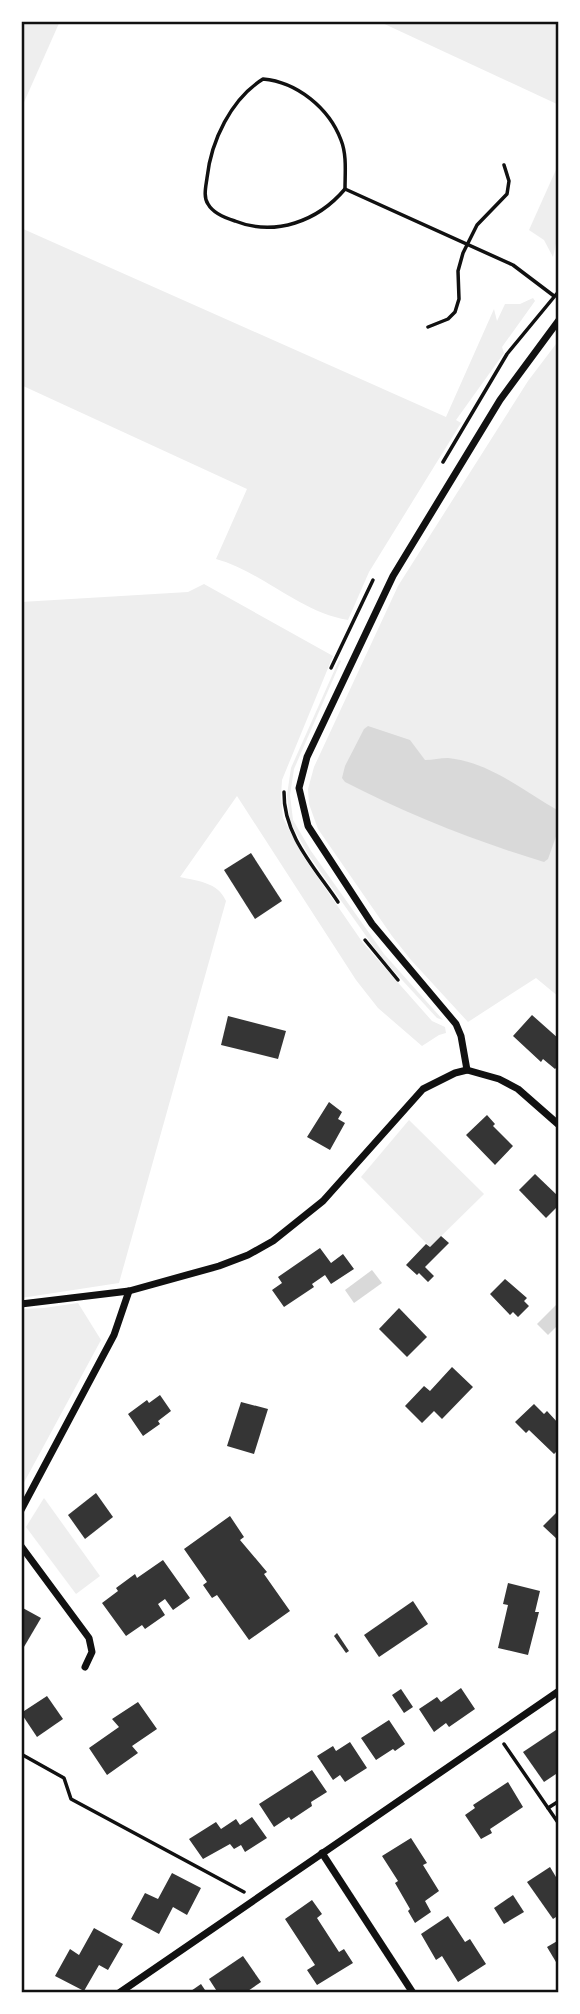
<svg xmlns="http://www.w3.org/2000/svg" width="580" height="2014" font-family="'Golos Text',sans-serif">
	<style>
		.green { fill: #eee }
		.water { fill: #d9d9d9 }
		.building { fill: #353535 }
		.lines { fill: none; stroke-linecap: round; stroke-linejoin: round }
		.path { stroke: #111; stroke-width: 3.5 }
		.minor { stroke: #111; stroke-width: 7 }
		.neatline { fill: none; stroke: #111; stroke-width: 2.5 }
	</style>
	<rect width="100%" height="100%" fill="#fff"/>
	<!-- green -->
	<g class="green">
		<polygon points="21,21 60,21 21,109"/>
		<polygon points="378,21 559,21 559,105"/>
		<polygon points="559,163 559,230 553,257 544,240 529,230"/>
		<path d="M21,228L446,417L494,309L497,321L505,304H520L533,298L535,301L502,347L504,353L456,420L461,423L369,572L348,620C299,612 263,572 216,559L247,489L21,385Z"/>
		<polygon points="559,340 559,997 536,978 468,1022 411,960 392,936 318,829 309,804 308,789 314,767 398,586 528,381"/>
		<path d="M204,584L333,656L282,780L281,796L283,818L303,856L363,943L432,1021L445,1027L446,1033L439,1035L422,1046L378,1008L356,980L237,796L180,877C197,881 218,882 226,901L119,1283L21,1298V602L188,592Z"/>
		<polygon points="339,660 341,661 294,769 290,795 293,820 311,851 384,954 443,1020 437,1018 381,957 308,854 290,822 287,795 291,768"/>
		<polygon points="409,1120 484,1194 430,1247 361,1177"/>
		<polygon points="78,1303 101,1340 21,1488 21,1309 44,1308"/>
		<polygon points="44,1498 100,1576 76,1594 26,1527"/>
	</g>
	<!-- water -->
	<g class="water">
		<path d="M368,726L410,740L425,760C433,760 440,758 448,758C490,762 523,791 559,811V828L548,859L544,862C475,841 409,815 345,782L342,778L345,766L364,729Z"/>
		<polygon points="372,1270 382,1283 354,1303 345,1290"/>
		<polygon points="559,1302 559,1324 548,1335 537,1324"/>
	</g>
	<!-- building -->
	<g class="building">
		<polygon points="251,853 282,901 255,919 224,870"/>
		<polygon points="532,1015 559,1039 559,1065 555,1069 543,1059 541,1062 513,1036"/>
		<polygon points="228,1016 286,1031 278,1059 221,1045"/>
		<polygon points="329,1102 342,1112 338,1119 345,1123 330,1150 307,1137"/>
		<polygon points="487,1115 495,1124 493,1126 513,1146 495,1165 466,1135"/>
		<polygon points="535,1174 559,1197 559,1205 546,1218 519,1190"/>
		<polygon points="441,1236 449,1243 425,1267 434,1276 428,1282 419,1273 417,1275 406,1265 426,1244 430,1247"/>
		<polygon points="320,1248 331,1263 343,1254 354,1269 331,1284 325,1275 312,1284 314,1287 284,1307 272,1290 282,1283 278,1277"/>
		<polygon points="505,1279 527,1298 524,1301 529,1306 518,1317 513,1312 510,1315 490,1294"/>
		<polygon points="399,1308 427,1337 407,1357 379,1329"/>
		<polygon points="452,1367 473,1387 442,1419 434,1411 422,1423 405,1406 424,1386 430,1391"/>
		<polygon points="160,1395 171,1411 158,1421 160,1424 143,1436 128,1414 147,1400 149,1403"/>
		<polygon points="241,1402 268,1409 254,1454 227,1446"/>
		<polygon points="534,1404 544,1414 547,1411 559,1424 559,1449 554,1454 529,1430 526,1433 515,1422"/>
		<polygon points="96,1493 113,1517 85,1539 68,1515"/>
		<polygon points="559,1510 559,1541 543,1526"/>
		<polygon points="230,1516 244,1537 240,1540 267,1572 264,1574 290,1611 249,1640 217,1595 212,1598 203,1585 207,1582 184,1549"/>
		<polygon points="163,1560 190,1598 173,1610 165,1599 158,1604 165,1615 145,1629 142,1625 126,1636 102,1603 118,1591 116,1588 135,1574 137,1578"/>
		<polygon points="508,1583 540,1591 535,1612 539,1612 528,1655 498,1648 508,1605 503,1604"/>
		<polygon points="413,1601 428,1624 379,1657 364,1635"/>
		<polygon points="21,1607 41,1618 21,1652"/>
		<polygon points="337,1633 349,1651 346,1653 334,1636"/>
		<polygon points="461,1688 475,1709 449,1727 446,1723 434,1732 419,1709 437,1697 441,1702"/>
		<polygon points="401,1689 413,1707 404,1713 392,1695"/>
		<polygon points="47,1696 63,1719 37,1737 21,1713"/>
		<polygon points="138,1702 157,1729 132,1746 138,1753 107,1775 89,1748 119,1727 112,1719"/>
		<polygon points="389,1720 405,1744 395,1751 393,1749 376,1760 361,1738"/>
		<polygon points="559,1728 559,1772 544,1782 523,1752"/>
		<polygon points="350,1742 367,1768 345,1782 340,1775 333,1780 317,1756 333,1746 336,1751"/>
		<polygon points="312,1770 327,1792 311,1802 312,1806 291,1820 289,1817 274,1827 259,1804"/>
		<polygon points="508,1782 523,1807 490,1829 492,1833 481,1839 465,1815 475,1808 473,1805"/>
		<polygon points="252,1817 267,1838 245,1852 241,1845 234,1849 230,1844 203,1859 189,1839 216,1822 221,1829 236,1819 240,1825"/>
		<polygon points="411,1838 427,1863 423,1865 439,1891 425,1901 431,1912 415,1923 408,1911 410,1909 395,1883 398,1881 382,1856"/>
		<polygon points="550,1867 559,1882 559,1915 553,1919 527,1882"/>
		<polygon points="172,1873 201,1888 187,1915 173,1907 159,1934 131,1919 145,1893 158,1899"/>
		<polygon points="513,1895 524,1912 504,1924 494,1908"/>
		<polygon points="312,1900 322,1914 317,1918 339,1952 344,1949 353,1963 317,1985 307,1970 315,1965 285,1919"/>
		<polygon points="448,1916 465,1942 470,1939 486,1964 458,1982 442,1956 436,1960 421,1934"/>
		<polygon points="94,1928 123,1944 108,1970 99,1965 84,1991 55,1976 70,1949 79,1955"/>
		<polygon points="559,1940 559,1967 547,1947"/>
		<polygon points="243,1956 261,1982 245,1993 218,1993 209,1979"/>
		<polygon points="201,1984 207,1993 188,1993"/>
	</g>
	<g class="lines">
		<!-- path -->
		<g class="path">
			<path d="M263,79C297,82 329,108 341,140C347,155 345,173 345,189C318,221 275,237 235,221C225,218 213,213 208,204C203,197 206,186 207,178C211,141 231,99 263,79Z"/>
			<polyline points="345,189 513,265 554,296"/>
			<polyline points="428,327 448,319 455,312 459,299 458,271 463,253 477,225 507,194 509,181 504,165"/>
			<polyline points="443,462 507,354 559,291"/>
			<polyline points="331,668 373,580"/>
			<path d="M284,792C283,835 316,869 338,902"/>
			<polyline points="365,940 398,980"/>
			<polyline points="504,1744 559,1824"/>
			<polyline points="21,1754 64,1778 71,1799 244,1892"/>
			<polyline points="548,1808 559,1801"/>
		</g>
		<!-- minor -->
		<g class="minor">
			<polyline points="467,1070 461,1036 456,1024 372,924 308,826 299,788 307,757 393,576 500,400 559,320"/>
			<polyline points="21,1304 129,1291 219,1266 248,1255 273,1241 323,1201 423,1089 455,1073 467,1070 499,1079 518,1089 559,1125"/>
			<polyline points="21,1510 114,1335 129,1291"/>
			<polyline points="21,1546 89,1638 92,1652 85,1667"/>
			<polyline points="322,1853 413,1993"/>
			<polyline points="119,1993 559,1691"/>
		</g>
	</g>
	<!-- border -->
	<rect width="580" height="2014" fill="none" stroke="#ffffff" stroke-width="46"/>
	<rect x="23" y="23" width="534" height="1968" class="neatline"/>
</svg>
